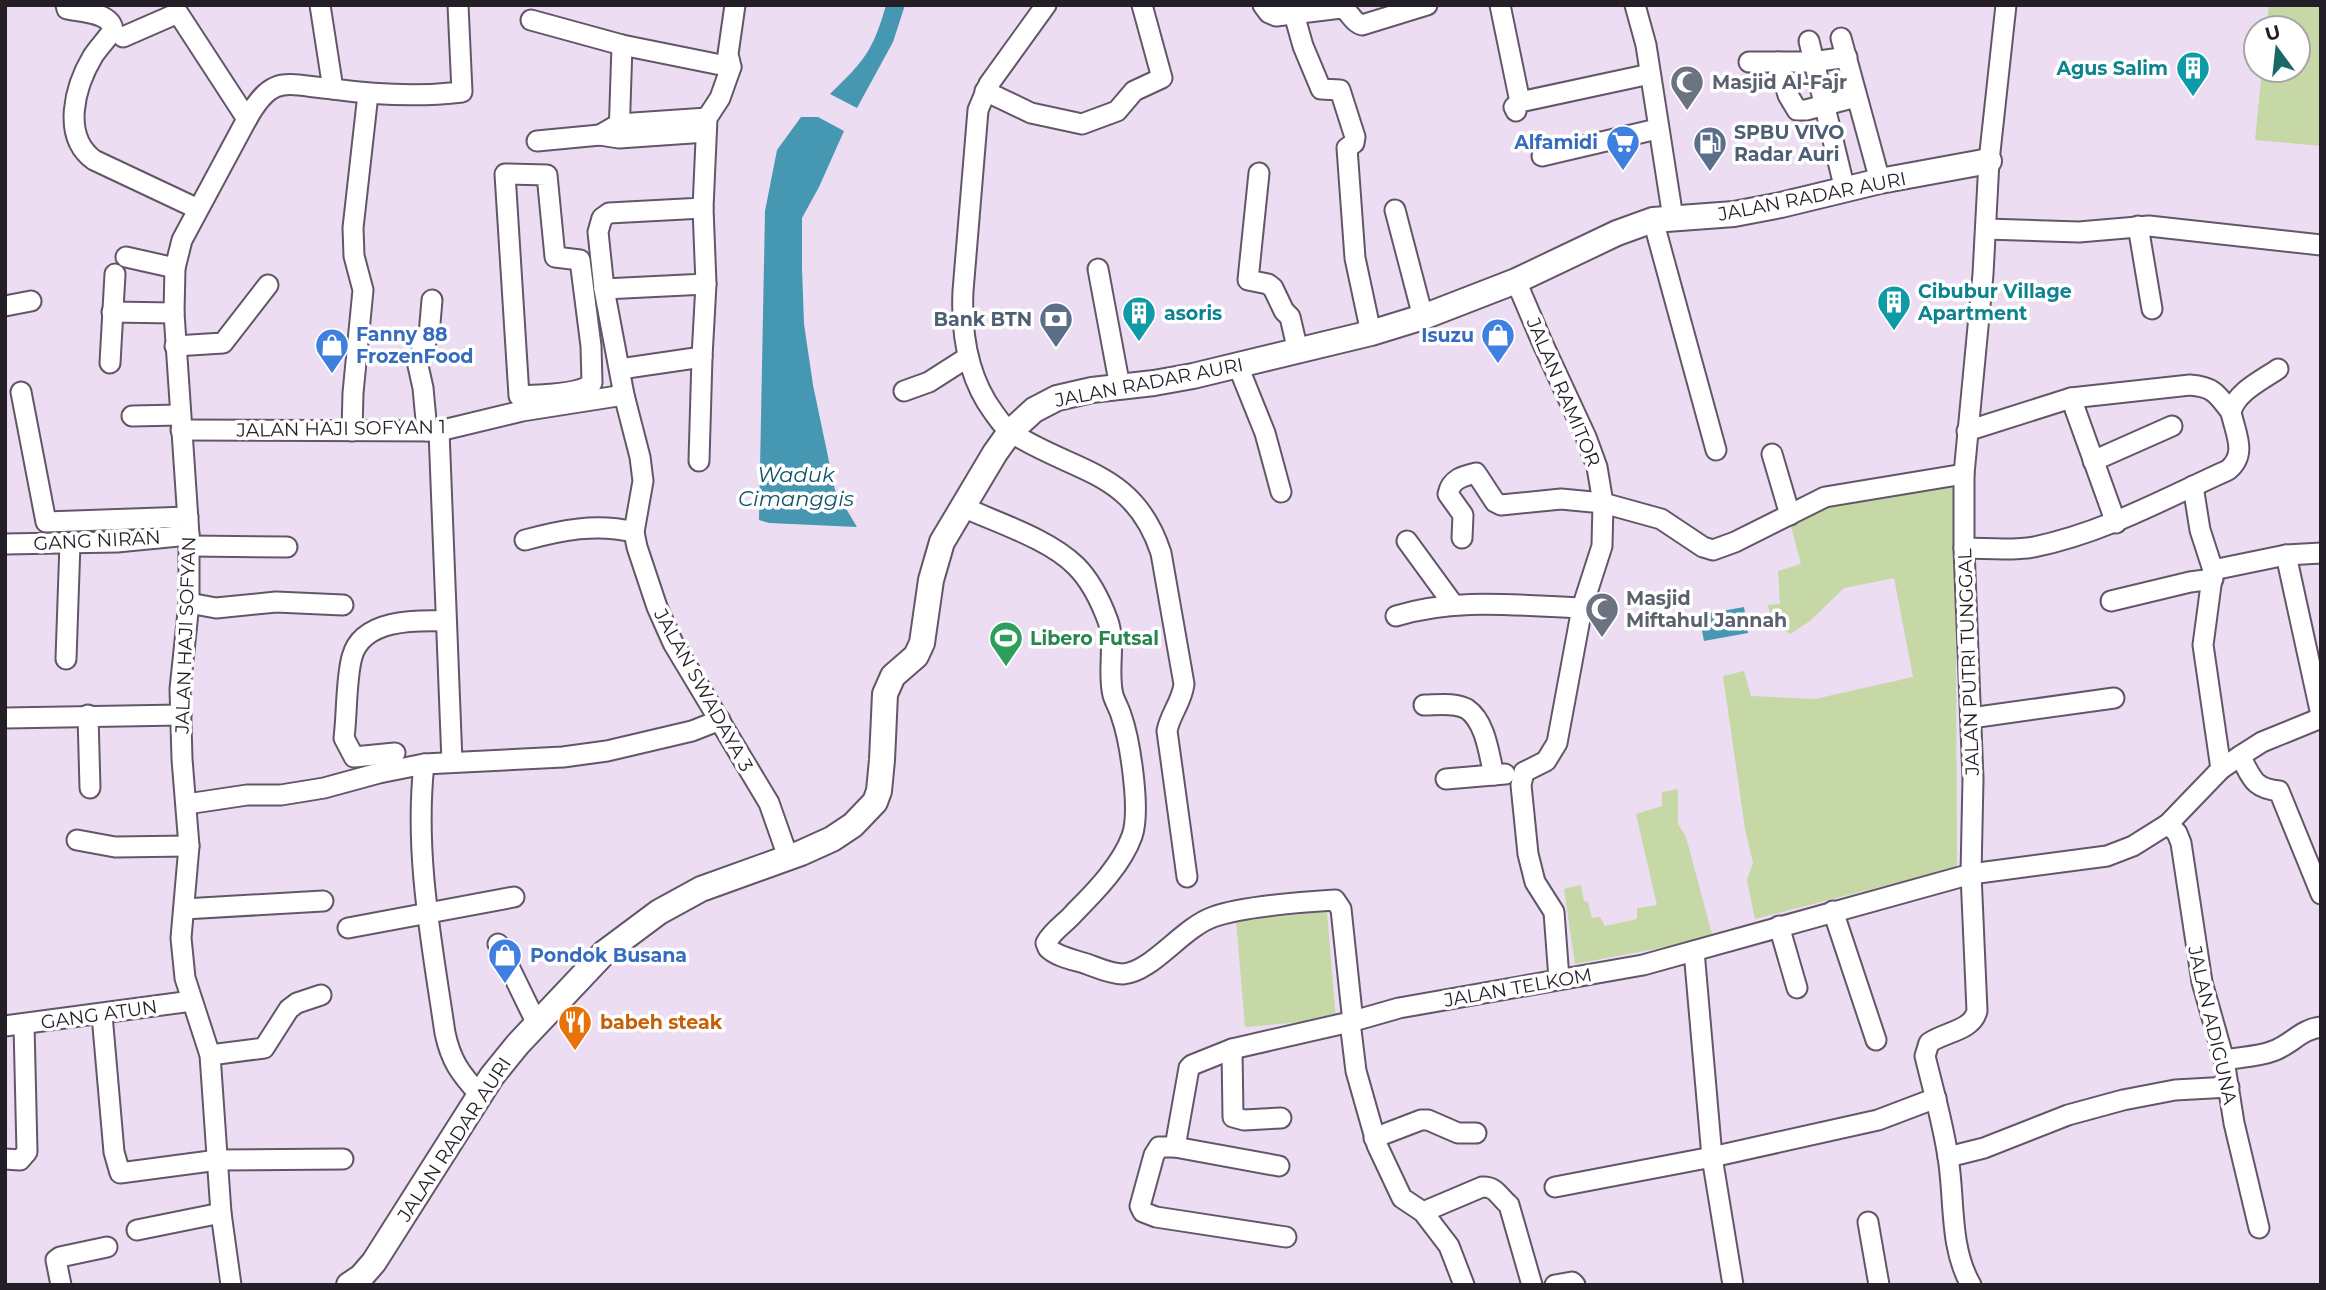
<svg xmlns="http://www.w3.org/2000/svg" width="2326" height="1290" font-family="Montserrat,sans-serif">
	<style>
		.green { fill: #c5d8a6 }
		.water { fill: #4698b2 }
		.lines { fill: none; stroke-linecap: round; stroke-linejoin: round }
		.minor-casing { stroke: #635668; stroke-width: 23 }
		.major-casing { stroke: #635668; stroke-width: 28 }
		.minor { stroke: #fff; stroke-width: 19 }
		.major { stroke: #fff; stroke-width: 24 }
		.labels { text-anchor: middle; stroke-width: 7; stroke-linejoin: round; paint-order: stroke }
		.culture-label { font-size: 19px; font-weight: bold; fill: #0d838f; stroke: #fff; text-anchor: start }
		.worship-label { font-size: 19px; font-weight: bold; fill: #5b616d; stroke: #fff; text-anchor: start }
		.service-label { font-size: 19px; font-weight: bold; fill: #4e5e75; stroke: #fff; text-anchor: start }
		.shop-label { font-size: 19px; font-weight: bold; fill: #366cbe; stroke: #fff; text-anchor: end }
		.street-label { font-size: 19px; fill: #241f26; stroke: #fff }
		.leisure-label { font-size: 19px; font-weight: bold; fill: #27864d; stroke: #fff; text-anchor: start }
		.food-label { font-size: 19px; font-weight: bold; fill: #c56008; stroke: #fff; text-anchor: start }
		.water-label { font-size: 21px; font-style: italic; fill: #0e5466; stroke: #fff }
	</style>
	<rect width="100%" height="100%" fill="#ecddf3"/>
	<!-- green -->
	<g class="green">
		<polygon points="2269,5 2321,5 2321,146 2255,140 2262,70 2298,70 2298,28 2266,28"/>
		<polygon points="1955,478 1957,867 1755,919 1747,880 1753,863 1745,829 1723,676 1744,671 1751,696 1815,699 1913,677 1894,578 1844,588 1810,621 1790,634 1771,622 1768,605 1780,604 1778,571 1801,564 1788,515"/>
		<polygon points="1678,789 1678,824 1686,837 1713,938 1575,964 1564,889 1581,885 1584,901 1588,902 1592,918 1600,917 1605,926 1637,919 1637,908 1657,905 1636,814 1662,806 1662,792"/>
		<polygon points="1327,912 1336,1019 1245,1027 1236,920"/>
	</g>
	<!-- water -->
	<g class="water">
		<path d="M886,5H905L893,42L857,108L830,94C864,61 873,51 886,5Z"/>
		<polygon points="801,117 818,117 844,131 819,187 802,218 802,268 804,324 813,385 835,490 857,527 769,523 759,520 765,211 777,150"/>
		<polygon points="1744,607 1748,633 1704,641 1699,615"/>
	</g>
	<g class="lines">
		<!-- minor casing -->
		<g class="minor-casing">
			<g id="minor">
				<path d="M66,5L67,9C81,12 111,12 113,30C107,39 99,47 93,56C75,86 61,136 94,160L198,209"/>
				<path d="M320,5L333,89C376,95 419,97 462,92L458,5"/>
				<polyline points="735,5 728,54 731,67 720,98 707,118 703,208 609,213 602,218 598,232 604,289 624,395 640,457 643,481 634,532 637,547 657,607 673,643 769,803 788,857"/>
				<path d="M1046,5L989,84L978,110L963,291C961,334 968,378 994,413C999,420 1005,429 1012,433C1074,473 1134,470 1161,553L1184,684C1182,702 1170,714 1167,731L1187,877"/>
				<path d="M1263,5L1269,13L1276,16L1341,8C1351,11 1351,22 1362,25L1427,5"/>
				<polyline points="1500,5 1520,102 1514,107 1516,111"/>
				<polyline points="1635,5 1646,45 1673,218"/>
				<polyline points="1294,14 1303,46 1321,89 1340,90 1355,137 1354,143 1347,148 1355,258 1371,333"/>
				<polyline points="531,20 622,45 731,67"/>
				<polyline points="123,37 178,13 247,119 182,240 175,268 174,313 189,535 189,603 180,689 182,759 189,846 181,938 185,978 210,1055 221,1213 231,1285"/>
				<polyline points="1841,38 1880,181"/>
				<polyline points="1809,41 1845,190"/>
				<polyline points="1749,62 1813,62 1847,57"/>
				<polyline points="1778,62 1788,95 1797,110 1806,110 1856,97"/>
				<polyline points="985,91 1031,113 1082,124 1117,111 1134,91 1162,78 1142,5"/>
				<polyline points="1520,102 1650,74"/>
				<path d="M247,119C273,73 285,85 333,89"/>
				<polyline points="600,135 619,124 707,118"/>
				<polyline points="619,137 622,45"/>
				<polyline points="537,141 600,135 619,138 706,132"/>
				<polyline points="1542,156 1657,129"/>
				<polyline points="1259,173 1248,280 1268,284 1273,288 1284,311 1290,317 1298,351"/>
				<path d="M505,174L547,175L555,257L580,260L591,346L592,383C581,395 536,395 519,396Z"/>
				<polyline points="1395,210 1423,317"/>
				<polyline points="1653,220 1716,450"/>
				<polyline points="2138,226 2152,309"/>
				<polyline points="1986,229 2079,232 2149,226 2321,245"/>
				<polyline points="126,257 175,268"/>
				<polyline points="1098,269 1120,387"/>
				<polyline points="1516,281 1542,342 1586,437 1597,467 1603,503 1602,546 1582,608 1557,743 1546,761 1524,772 1521,785 1528,854 1535,882 1554,912 1559,979"/>
				<polyline points="604,289 706,284 703,208"/>
				<polyline points="5,306 31,301"/>
				<polyline points="112,312 174,313"/>
				<polyline points="175,346 223,343 268,285"/>
				<polyline points="110,363 115,274"/>
				<polyline points="1238,366 1265,433 1281,492"/>
				<polyline points="620,369 702,357 706,284"/>
				<polyline points="904,391 929,382 968,357"/>
				<polyline points="21,392 46,522 188,517"/>
				<polyline points="2071,398 2116,523"/>
				<polyline points="132,416 180,415"/>
				<polyline points="181,430 439,431 522,411 624,395"/>
				<polyline points="352,431 353,393 363,290 354,256 353,228 368,94"/>
				<polyline points="427,431 423,388 417,361 429,335 432,300"/>
				<polyline points="439,431 452,762"/>
				<path d="M1967,431L2071,398L2190,385C2214,387 2217,394 2231,412"/>
				<polyline points="1772,454 1790,515"/>
				<polyline points="699,461 702,357"/>
				<polyline points="2093,461 2172,426"/>
				<polyline points="2193,486 2200,530 2213,570 2203,645 2221,769"/>
				<path d="M963,507C998,523 1049,539 1076,566C1090,580 1101,602 1108,621C1116,644 1107,672 1113,695C1115,702 1119,708 1121,715C1130,740 1141,811 1132,836C1122,864 1096,891 1075,912C1066,923 1053,930 1046,943L1048,948C1057,957 1075,960 1087,964C1098,968 1111,974 1123,974C1152,972 1182,928 1213,917C1243,906 1302,902 1335,900L1341,909L1352,1013L1355,1020"/>
				<path d="M1462,538L1463,515L1448,494C1451,479 1463,476 1476,473L1495,502L1501,505L1561,499L1603,503L1661,519L1703,547L1713,550L1735,542L1825,497L1964,474"/>
				<path d="M525,540C562,530 596,523 634,532"/>
				<polyline points="1407,541 1453,604"/>
				<polyline points="5,544 117,542 189,535"/>
				<polyline points="189,546 287,547"/>
				<path d="M1964,548C1986,548 2012,551 2034,547C2103,533 2164,499 2228,470C2248,454 2235,433 2231,412C2236,392 2262,380 2278,369"/>
				<polyline points="2286,555 2321,715"/>
				<polyline points="2213,570 2286,555 2321,553"/>
				<polyline points="2111,601 2190,582 2213,579"/>
				<polyline points="189,603 216,608 276,602 343,605"/>
				<path d="M1396,616C1456,597 1521,606 1582,608"/>
				<polyline points="66,659 70,543"/>
				<path d="M1424,705C1437,705 1455,702 1467,709C1486,722 1489,755 1494,775"/>
				<polyline points="88,715 90,788"/>
				<polyline points="5,718 181,715"/>
				<polyline points="1971,718 2114,698"/>
				<path d="M395,753L354,757L344,738C347,715 346,678 352,657C362,619 415,620 446,621"/>
				<path d="M2240,756C2252,777 2252,788 2279,791L2321,894"/>
				<path d="M424,764C414,854 432,944 445,1033C451,1061 460,1073 479,1094"/>
				<polyline points="1446,779 1505,774"/>
				<polyline points="187,804 247,795 281,795 324,788 379,773 424,764 563,757 607,751 692,731 720,720"/>
				<polyline points="2168,824 2177,833 2181,843 2202,982 2224,1060 2234,1123 2259,1228"/>
				<polyline points="77,840 115,847 189,846"/>
				<polyline points="184,909 323,901"/>
				<polyline points="1833,911 1876,1040"/>
				<polyline points="1779,926 1797,988"/>
				<polyline points="348,928 514,897"/>
				<polyline points="498,944 537,1024"/>
				<polyline points="1694,951 1712,1157 1878,1120 1936,1098"/>
				<polyline points="102,1015 114,1152 120,1173 218,1160 343,1159"/>
				<polyline points="5,1026 192,1001"/>
				<polyline points="1232,1049 1233,1117 1244,1120 1281,1118"/>
				<polyline points="210,1055 264,1048 289,1009 297,1003 321,995"/>
				<path d="M2224,1060C2240,1057 2258,1057 2273,1051C2291,1045 2301,1029 2321,1027"/>
				<polyline points="1374,1138 1421,1120 1428,1120 1458,1133 1476,1133"/>
				<polyline points="1175,1147 1189,1068 1192,1065 1232,1049 1350,1022"/>
				<polyline points="1948,1157 1984,1148 2068,1115 2123,1100 2175,1090 2229,1087"/>
				<polyline points="5,1159 20,1160 27,1152 24,1025"/>
				<polyline points="1279,1166 1175,1147 1159,1147 1154,1155 1140,1206 1143,1212 1156,1217 1286,1237"/>
				<polyline points="1555,1187 1712,1157 1733,1285"/>
				<path d="M1423,1212L1482,1187C1496,1186 1499,1197 1509,1205L1532,1285"/>
				<polyline points="1868,1222 1879,1285"/>
				<polyline points="137,1230 221,1213"/>
				<polyline points="61,1285 56,1260 60,1257 107,1247"/>
				<polyline points="1464,1285 1449,1246 1423,1212 1402,1198 1377,1145 1356,1071 1350,1022 1399,1008 1643,965 1971,874 2107,856 2133,846 2168,824 2221,769 2240,756 2262,742 2321,718"/>
				<polyline points="1555,1285 1572,1282 1575,1285"/>
				<path d="M1971,1285C1949,1247 1955,1199 1948,1157C1943,1123 1933,1089 1925,1056L1929,1043C1944,1032 1972,1031 1977,1011L1971,874L1973,779L1964,548V474L1983,274L1989,161L2006,5"/>
			</g>
		</g>
		<!-- major casing -->
		<g class="major-casing">
			<polyline id="major" points="349,1285 361,1277 374,1262 492,1076 518,1044 604,953 659,912 701,889 801,853 832,839 853,825 875,802 879,791 882,760 885,694 893,676 916,656 922,643 931,580 942,542 995,453 1010,432 1034,410 1057,398 1092,390 1154,383 1193,376 1371,333 1423,317 1516,281 1617,233 1653,220 1734,214 1781,205 1880,181 1989,161"/>
		</g>
		<!-- minor -->
		<use href="#minor" class="minor"/>
		<!-- major -->
		<use href="#major" class="major"/>
	</g>
	<!-- icons -->
	<defs>
		<g id="building-pin" transform="scale(1.75)"><path d="M0 17L-7.5 6A9.5 9.5 0 1 1 7.5 6Z" fill="#0f9aa8" stroke="#fff"/><path d="M-4-6H4V6H1V3H-1V6H-4ZM-2.5-4.3h1.7v1.8h-1.7ZM.8-4.3h1.7v1.8H.8ZM-2.5-1h1.7V.8h-1.7ZM.8-1h1.7V.8H.8Z" fill="#fff"/></g>
		<g id="mosque-pin" transform="scale(1.75)"><path d="M0 17L-7.5 6A9.5 9.5 0 1 1 7.5 6Z" fill="#6b7280" stroke="#fff"/><path d="M3.5-4.9A6 6 0 1 0 3.5 4.9A5 5 0 1 1 3.5-4.9Z" fill="#fff"/></g>
		<g id="supermarket-pin" transform="scale(1.75)"><path d="M0 17L-7.5 6A9.5 9.5 0 1 1 7.5 6Z" fill="#3f7fe0" stroke="#fff"/><path d="M-6-5.5h2.5l.6 2H6L4.5 2H-2.5L-4.4-4H-6ZM-1.5 3.2a1.3 1.3 0 1 0 .1 0ZM3 3.2a1.3 1.3 0 1 0 .1 0Z" fill="#fff"/></g>
		<g id="fuel-pin" transform="scale(1.75)"><path d="M0 17L-7.5 6A9.5 9.5 0 1 1 7.5 6Z" fill="#5c6f8a" stroke="#fff"/><path d="M-5.5-6h7V0h2V4h1.3V-2.5L3-4.5l.8-.8L6-3V5H2.5V1h-1V6h-7ZM-4.2-4.7v3.2H.2V-4.7Z" fill="#fff"/></g>
		<g id="bank-pin" transform="scale(1.75)"><path d="M0 17L-7.5 6A9.5 9.5 0 1 1 7.5 6Z" fill="#5c6f8a" stroke="#fff"/><path d="M-6-4H6V4H-6ZM0-2.3a2.3 2.3 0 1 0 0 4.6a2.3 2.3 0 1 0 0-4.6Z" fill="#fff"/></g>
		<g id="shop-pin" transform="scale(1.75)"><path d="M0 17L-7.5 6A9.5 9.5 0 1 1 7.5 6Z" fill="#3f7fe0" stroke="#fff"/><path d="M-5-2.5h2.3a2.7 3.5 0 0 1 5.4 0H5L5.5 6h-11ZM-1.5-2.5h3a1.5 2.3 0 0 0-3 0Z" fill="#fff"/></g>
		<g id="stadium-pin" transform="scale(1.75)"><path d="M0 17L-7.5 6A9.5 9.5 0 1 1 7.5 6Z" fill="#2e9e5b" stroke="#fff"/><path d="M0-5a6.5 5 0 1 0 0 10a6.5 5 0 1 0 0-10ZM-3.5-1.8h7v3.6h-7Z" fill="#fff"/></g>
		<g id="restaurant-pin" transform="scale(1.75)"><path d="M0 17L-7.5 6A9.5 9.5 0 1 1 7.5 6Z" fill="#e8710a" stroke="#fff"/><path d="M-5-6h1v4h1v-4h1v4h1v-4h1v5L-1.5 .5V6h-2V.5L-5-1ZM5-6V6H3V1.5H1.5Q1.5-4 5-6Z" fill="#fff"/></g>
	</defs>
	<g fill-rule="evenodd">
		<use href="#building-pin" x="2193" y="68"/>
		<use href="#mosque-pin" x="1687" y="82"/>
		<use href="#supermarket-pin" x="1623" y="142"/>
		<use href="#fuel-pin" x="1710" y="143"/>
		<use href="#building-pin" x="1894" y="302"/>
		<use href="#building-pin" x="1139" y="313"/>
		<use href="#bank-pin" x="1056" y="319"/>
		<use href="#shop-pin" x="1498" y="335"/>
		<use href="#shop-pin" x="332" y="345"/>
		<use href="#mosque-pin" x="1602" y="609"/>
		<use href="#stadium-pin" x="1006" y="638"/>
		<use href="#shop-pin" x="505" y="955"/>
		<use href="#restaurant-pin" x="575" y="1022"/>
	</g>
	<g class="labels">
		<!-- culture labels -->
		<g class="culture-label">
			<text x="2168" y="75" text-anchor="end">Agus Salim</text>
			<text x="1918" y="298">Cibubur Village<tspan x="1918" dy="22">Apartment</tspan></text>
			<text x="1164" y="320">asoris</text>
		</g>
		<!-- worship labels -->
		<g class="worship-label">
			<text x="1712" y="89">Masjid Al-Fajr</text>
			<text x="1626" y="605">Masjid<tspan x="1626" dy="22">Miftahul Jannah</tspan></text>
		</g>
		<!-- service labels -->
		<g class="service-label">
			<text x="1734" y="139">SPBU VIVO<tspan x="1734" dy="22">Radar Auri</tspan></text>
			<text x="1032" y="326" text-anchor="end">Bank BTN</text>
		</g>
		<!-- shop labels -->
		<g class="shop-label">
			<text x="1598" y="149">Alfamidi</text>
			<text x="356" y="341" text-anchor="start">Fanny 88<tspan x="356" dy="22">FrozenFood</tspan></text>
			<text x="1474" y="342">Isuzu</text>
			<text x="530" y="962" text-anchor="start">Pondok Busana</text>
		</g>
		<!-- street labels -->
		<g class="street-label">
			<text transform="translate(1812 196) rotate(-11)" y="7">JALAN RADAR AURI</text>
			<text transform="translate(1149 382) rotate(-11)" y="7">JALAN RADAR AURI</text>
			<text transform="translate(1564 392) rotate(67)" y="7">JALAN RAMITOR</text>
			<text transform="translate(341 428) rotate(-1)" y="7">JALAN HAJI SOFYAN 1</text>
			<text transform="translate(97 540) rotate(-3)" y="7">GANG NIRAN</text>
			<text transform="translate(185 635) rotate(-88)" y="7">JALAN HAJI SOFYAN</text>
			<text transform="translate(1968 662) rotate(-92)" y="7">JALAN PUTRI TUNGGAL</text>
			<text transform="translate(704 690) rotate(61)" y="7">JALAN SWADAYA 3</text>
			<text transform="translate(1518 987) rotate(-10)" y="7">JALAN TELKOM</text>
			<text transform="translate(99 1014) rotate(-8)" y="7">GANG ATUN</text>
			<text transform="translate(2213 1025) rotate(77)" y="7">JALAN ADIGUNA</text>
			<text transform="translate(454 1139) rotate(-57)" y="7">JALAN RADAR AURI</text>
		</g>
		<!-- leisure labels -->
		<g class="leisure-label">
			<text x="1030" y="645">Libero Futsal</text>
		</g>
		<!-- food labels -->
		<g class="food-label">
			<text x="600" y="1029">babeh steak</text>
		</g>
		<!-- water labels -->
		<g class="water-label">
			<text x="796" y="482">Waduk<tspan x="796" dy="24">Cimanggis</tspan></text>
		</g>
	</g>
	<!-- border -->
	<rect width="2326" height="1290" fill="none" stroke="#241f26" stroke-width="14"/>
	<!-- north arrow -->
	<g transform="translate(2277 49) rotate(345)"><circle r="33" fill="#ffffff" stroke="#a7a5a8" stroke-width="2"/>
	<path d="M0-5L12 26L0 18L-12 26Z" fill="#1a6867"/>
	<text y="-10" font-size="19" font-weight="bold" text-anchor="middle" fill="#241f26">U</text>
	</g>
</svg>
